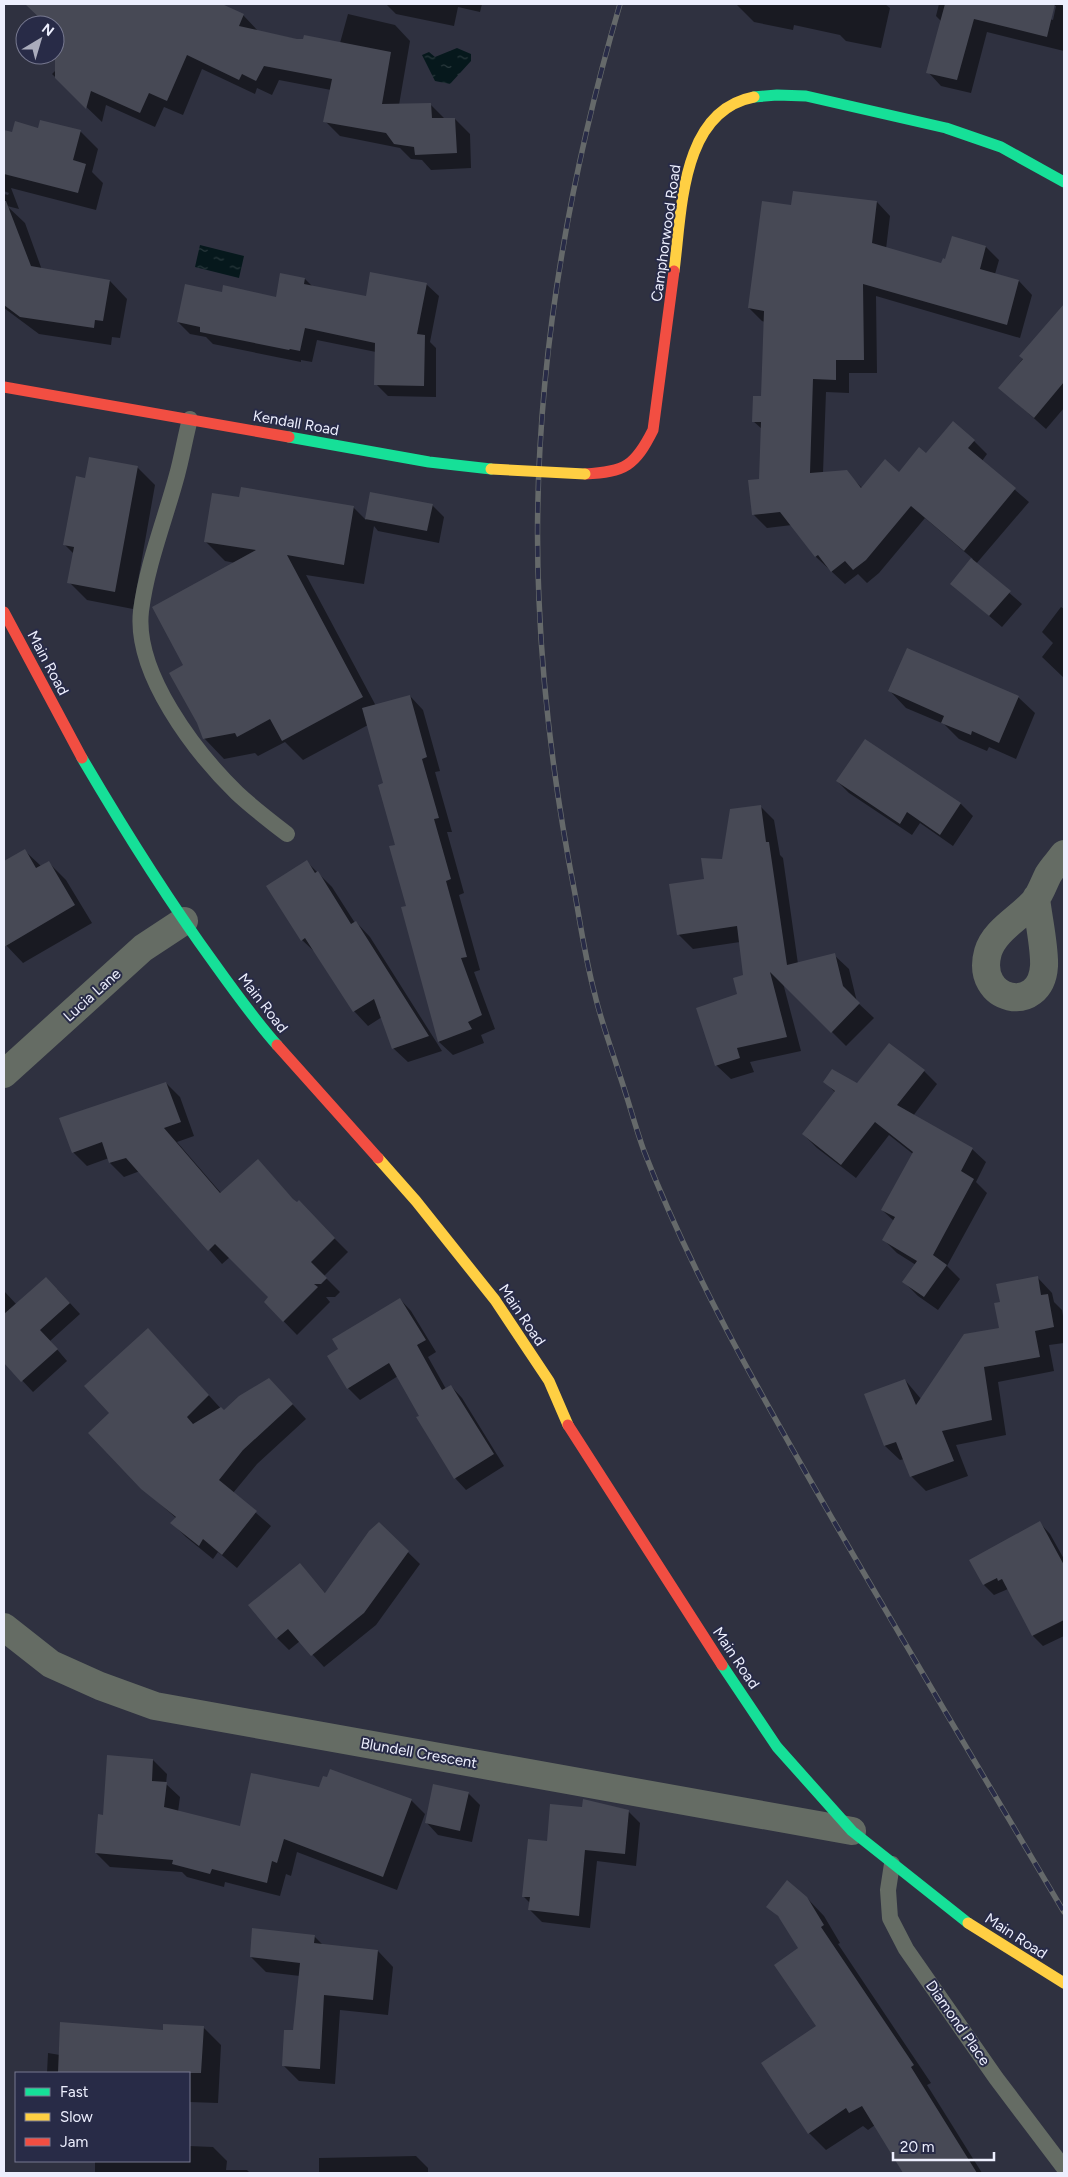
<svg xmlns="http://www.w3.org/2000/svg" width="1068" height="2177" font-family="Figtree,sans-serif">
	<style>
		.water { fill: url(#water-ripples) }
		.shadow { fill: #0007; fill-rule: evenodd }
		.building { fill: #474955 }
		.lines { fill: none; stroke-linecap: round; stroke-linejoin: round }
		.lane { stroke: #656c64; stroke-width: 16 }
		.street { stroke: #656c64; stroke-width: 28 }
		.fast { stroke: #16e098; stroke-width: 11 }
		.slow { stroke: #ffcf43; stroke-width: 11 }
		.jam { stroke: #f24e42; stroke-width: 11 }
		.rail-casing { stroke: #65696a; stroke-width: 5.5 }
		.rail { stroke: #282b47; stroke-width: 4; stroke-dasharray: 11; stroke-linecap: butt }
		.slow-bridge { stroke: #ffcf43; stroke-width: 11 }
		.labels { text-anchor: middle; stroke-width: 4; stroke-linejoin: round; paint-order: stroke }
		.street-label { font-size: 15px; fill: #edeffe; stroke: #282b47 }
	</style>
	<defs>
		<pattern id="water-ripples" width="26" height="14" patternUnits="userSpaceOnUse" patternTransform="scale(1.25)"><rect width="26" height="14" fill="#06181c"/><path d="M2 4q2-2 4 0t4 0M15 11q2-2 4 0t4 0" fill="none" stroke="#2b3a3e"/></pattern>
	</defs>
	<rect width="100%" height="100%" fill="#2f3140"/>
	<!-- water -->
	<g class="water">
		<polygon points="457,48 471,54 471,61 450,84 435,81 422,55 429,52 435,57"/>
		<polygon points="200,245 244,256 239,278 195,267"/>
	</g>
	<!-- shadow -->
	<g class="shadow">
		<polygon points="27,4 143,4 149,10 151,4 198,4 209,9 211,4 219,4 243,15 258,31 304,41 340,43 348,14 395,25 410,41 399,105 430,104 445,119 455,119 470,134 471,168 431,170 422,160 411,159 400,148 340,136 325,121 331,90 279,80 272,95 257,88 255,94 202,69 183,115 164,107 155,127 106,105 102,122 52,74 64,62 55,53 55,25 48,25"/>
		<polygon points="386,4 482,4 480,12 458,7 454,26 396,14"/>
		<polygon points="736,4 885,4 890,8 881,48 846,41 840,35 794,25 793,30 754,22"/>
		<path d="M939,4H1061L1064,7V51L987,32L971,93L941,86L928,72L941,21L936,16ZM1053,6H1056L1053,20L1050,19Z"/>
		<polygon points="39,129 80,131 98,149 92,172 103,183 96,210 11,188 19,209 7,206 25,223 42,270 110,281 127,299 120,338 112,337 111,345 39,334 4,308 4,207 6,206 4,205 4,194 8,195 9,193 4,191 4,131 13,134"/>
		<polygon points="877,202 890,216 886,249 942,265 946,261 953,238 986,247 999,260 995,274 1019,281 1032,295 1020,338 876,296 877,373 849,373 849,393 826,392 823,473 846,472 862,488 899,473 926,455 974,441 987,454 982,461 1029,502 976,564 1022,604 1002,627 952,584 973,559 925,518 879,573 867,583 858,574 845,584 816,557 792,525 767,528 754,515 760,480 762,429 753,421 762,397 765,322 762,321 749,308 792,207"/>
		<polygon points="281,274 305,279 313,287 367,298 426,284 439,296 430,342 436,348 436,397 388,396 376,384 376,352 317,340 312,362 301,360 301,362 213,344 206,337 190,334 178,322 223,293 277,298"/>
		<polygon points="1061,309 1064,311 1064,408 1046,429 1000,388"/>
		<polygon points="137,467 155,485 133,609 87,600 69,582 74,554 65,545"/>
		<polygon points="371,494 432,505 444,517 439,543 378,531 374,526 364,584 306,575 376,706 410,696 423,710 440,771 435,772 452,832 447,832 464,893 459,895 480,970 474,972 495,1029 481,1035 484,1043 453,1055 439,1042 402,908 408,907 396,846 384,784 368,725 303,760 285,742 258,756 255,753 224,759 204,738 185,665 235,563 225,561 205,541 240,498 353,507 366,520"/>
		<polygon points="1061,607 1064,609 1064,678 1042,657 1053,643 1042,632"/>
		<polygon points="890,691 1018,697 1035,713 1016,759 989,747 987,751 959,739 944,724 906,708"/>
		<polygon points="865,740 961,804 973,816 953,846 920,823 912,835 849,793 837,781"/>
		<polygon points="760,806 774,820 780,855 783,858 798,964 834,955 849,969 857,1002 874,1018 846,1046 783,983 801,1051 750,1062 754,1072 731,1079 716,1065 745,976 740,942 693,949 679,935 705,880 723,861"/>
		<polygon points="25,851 41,866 48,862 66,880 92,923 23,963 4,943 4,863"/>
		<polygon points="307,862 332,887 355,923 356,922 370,937 442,1051 408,1062 393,1048 382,1017 368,1026 354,1011 317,954 302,940"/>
		<polygon points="924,1071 937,1084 913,1116 972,1149 986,1162 976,1182 987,1193 947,1266 960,1279 938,1310 918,1296 904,1282 916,1265 897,1253 883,1239 894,1221 882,1210 913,1154 889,1135 856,1178 817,1148 803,1134 835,1092 825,1082 858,1085"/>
		<polygon points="166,1083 180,1097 194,1136 177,1142 221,1193 258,1161 297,1204 312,1216 348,1252 324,1276 340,1292 335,1297 326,1297 330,1302 297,1335 265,1302 270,1297 230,1257 222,1264 140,1171 124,1177 110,1163 109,1158 87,1166 73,1152"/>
		<polygon points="1038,1278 1052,1293 1054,1302 1062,1310 1064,1322 1064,1343 1049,1345 1054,1371 998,1382 1006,1435 956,1445 968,1476 926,1491 911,1476 904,1459 900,1460 885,1446 866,1395 905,1380 921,1399 1000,1329 1001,1303"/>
		<polygon points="57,1289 80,1314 50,1341 67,1361 33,1392 4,1361 4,1291 17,1305"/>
		<polygon points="400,1299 411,1311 436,1352 428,1357 446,1389 451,1386 462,1398 504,1466 466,1490 455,1478 398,1376 360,1400 348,1388 329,1357"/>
		<polygon points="162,1344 224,1412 283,1394 306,1419 257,1464 233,1493 271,1526 237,1568 218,1552 213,1559 186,1537 172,1523 176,1518 142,1488 111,1413"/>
		<polygon points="1040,1523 1050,1534 1064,1559 1064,1636 1043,1646 1033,1636 1008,1589 994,1595 984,1585"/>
		<polygon points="379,1524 420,1564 376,1625 324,1667 300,1641 289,1650 277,1638 300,1564 326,1594"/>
		<polygon points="153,1760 167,1774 166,1784 180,1797 178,1812 241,1828 319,1789 411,1800 425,1814 397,1890 297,1852 291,1876 286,1874 280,1896 225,1882 224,1887 187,1877 182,1872 110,1867 96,1853 104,1816"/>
		<polygon points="468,1793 480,1805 472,1842 438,1835 426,1822"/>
		<polygon points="583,1808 628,1811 640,1823 636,1866 597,1861 590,1928 542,1922 530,1910 531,1904 523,1896 548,1842"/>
		<polygon points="806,1897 824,1916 840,1943 838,1944 931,2083 927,2085 982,2173 904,2173 875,2125 868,2130 863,2126 826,2150 809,2133 818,2027 800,1948 784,1922 768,1906"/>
		<polygon points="314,1936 323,1945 378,1951 393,1967 388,2015 340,2010 335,2084 299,2081 284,2066 294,2031 300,1976 266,1972 251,1957"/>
		<polygon points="203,2027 221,2045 218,2103 189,2102 189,2073 47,2073 48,2053 60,2055 164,2031"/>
		<polygon points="189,2146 213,2147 227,2161 226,2170 247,2170 250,2173 95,2173 95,2161 189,2161"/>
		<polygon points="416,2156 428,2168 428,2173 319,2173 319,2158"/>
	</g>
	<!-- building -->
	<g class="building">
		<polygon points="25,4 222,4 244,14 239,26 297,39 303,39 304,35 391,52 382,104 431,103 432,118 455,118 457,153 415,155 414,147 394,144 386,133 323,122 332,79 264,66 256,81 242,74 239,80 187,55 167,101 149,93 140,113 91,91 86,109 55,78 55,25 47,25"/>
		<polygon points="945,4 1055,4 1047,37 974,19 957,80 926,73"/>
		<polygon points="40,120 81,130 73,160 86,164 78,193 4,174 4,130 12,132 15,121 38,128"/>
		<polygon points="793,191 877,201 872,243 941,263 943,258 945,259 952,236 986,246 980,269 1019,280 1007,325 863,284 864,360 836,360 836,380 813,379 810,473 847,470 861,488 885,459 899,472 919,447 926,453 953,421 975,440 968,448 1016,488 964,551 911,506 866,560 853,570 845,561 831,572 818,555 815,557 780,512 752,515 748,480 759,479 761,422 752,422 753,396 761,396 764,311 748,308 762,201 791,205"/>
		<polygon points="4,201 6,201 31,266 110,280 103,321 95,320 94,328 20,317 4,305"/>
		<polygon points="370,272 427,283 417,334 425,335 424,386 374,385 375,343 305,328 300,351 290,349 289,350 200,332 200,327 177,322 185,284 222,292 223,285 276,297 280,273 305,278 304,284 366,296"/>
		<polygon points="1064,304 1064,382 1034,418 998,388 1023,359 1019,356"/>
		<polygon points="89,457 138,466 115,592 67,583 74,547 63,545 76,476 85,478"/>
		<polygon points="241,487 354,506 344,565 287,555 363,697 282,741 270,719 237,737 235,733 203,739 197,723 169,673 183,665 152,607 256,550 204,542 212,493 239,497"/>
		<polygon points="370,492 433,504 427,531 365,519"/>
		<polygon points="971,558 1011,591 989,616 950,584"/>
		<polygon points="907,648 1019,696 999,743 972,731 971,735 941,723 944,716 888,691"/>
		<polygon points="410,695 427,757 422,759 439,818 434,819 451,879 446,881 467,957 461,958 482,1015 468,1022 472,1029 438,1042 401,907 406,906 389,846 395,845 378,785 383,783 362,708"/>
		<polygon points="865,739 961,803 940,835 907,812 900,824 836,781"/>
		<polygon points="761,805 766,842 769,842 787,965 835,953 843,986 860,1003 831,1033 770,972 787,1037 737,1048 740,1058 715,1066 696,1008 737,994 733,978 743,975 737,926 677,935 669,884 704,879 701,858 722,859 730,809"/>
		<polygon points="25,849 36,868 49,861 75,905 4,947 4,861"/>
		<polygon points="307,860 315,873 318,871 351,924 356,921 429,1036 392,1049 374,999 353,1012 305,938 301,941 266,886"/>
		<polygon points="889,1043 925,1070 897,1105 973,1148 961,1171 974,1179 933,1255 947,1265 924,1297 902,1282 917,1261 882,1240 895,1217 881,1210 913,1152 875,1122 841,1165 802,1134 835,1091 823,1082 832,1069 857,1083"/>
		<polygon points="166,1082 181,1122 164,1128 220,1193 258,1159 293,1199 297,1202 299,1200 335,1238 311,1262 327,1278 321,1284 314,1284 318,1287 283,1322 264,1302 268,1297 215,1244 208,1251 126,1158 109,1163 102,1142 72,1153 59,1118"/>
		<polygon points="1038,1276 1041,1295 1048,1294 1054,1327 1035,1331 1040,1357 984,1367 992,1420 942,1431 954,1461 910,1477 896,1442 884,1446 864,1394 905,1379 916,1405 964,1334 999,1328 994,1303 1000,1302 996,1284"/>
		<polygon points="46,1277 70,1303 40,1330 58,1349 21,1382 4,1363 4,1314"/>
		<polygon points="400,1298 426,1340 417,1345 442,1390 451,1385 494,1454 454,1479 416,1417 419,1416 389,1363 347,1389 327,1356 338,1349 332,1339"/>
		<polygon points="148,1328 209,1395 187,1417 193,1424 221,1407 224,1410 239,1396 269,1378 293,1404 243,1450 219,1480 257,1511 222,1555 203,1539 199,1546 170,1523 176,1517 141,1489 88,1433 109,1413 84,1386"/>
		<polygon points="1040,1521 1064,1565 1064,1620 1032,1636 1002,1579 998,1581 997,1578 983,1585 969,1560"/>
		<polygon points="379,1522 409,1551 364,1613 311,1656 288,1629 276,1639 248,1605 300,1563 325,1593 369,1531"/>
		<polygon points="107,1755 153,1759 152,1781 167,1782 164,1807 240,1826 251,1773 319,1787 323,1776 327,1777 330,1769 412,1799 383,1877 284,1839 277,1863 272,1861 267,1883 212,1869 210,1874 172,1864 173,1860 95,1853 98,1814 103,1815"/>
		<polygon points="433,1784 469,1792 460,1831 425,1823"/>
		<polygon points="583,1799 629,1810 625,1854 585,1850 579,1916 528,1910 530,1897 522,1897 528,1839 547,1841 550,1804 582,1807"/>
		<polygon points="787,1880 807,1897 824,1925 821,1927 914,2065 911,2067 977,2173 903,2173 862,2106 849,2113 846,2108 808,2134 761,2063 816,2026 774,1965 798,1948 778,1916 766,1907"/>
		<polygon points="252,1928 315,1935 314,1943 378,1950 373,2000 324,1995 320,2069 282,2066 284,2030 293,2030 300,1963 250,1957"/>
		<polygon points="60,2022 163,2030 163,2024 204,2026 201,2073 58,2073"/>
	</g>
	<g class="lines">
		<!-- lane -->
		<g class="lane">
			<path d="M190,419C185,438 182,457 177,475C165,520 147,564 141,611C134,673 195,752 237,793C253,808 270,821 287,834"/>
			<polyline points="892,1864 888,1890 890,1918 906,1949 996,2078 1064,2168"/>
		</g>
		<!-- street -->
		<g class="street">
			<path d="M1036,898C1038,917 1045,948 1044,966C1041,1016 974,1002 988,952C995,929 1022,917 1036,899C1041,892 1044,883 1048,875C1052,868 1059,861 1064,854"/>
			<polyline points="4,1074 143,948 184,921"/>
			<polyline points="4,1627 51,1664 100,1686 155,1706 852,1831"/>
		</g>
		<!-- fast -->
		<g class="fast">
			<polyline points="754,97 777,95 806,96 946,128 1001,147 1064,182"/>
			<polyline points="289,437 429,462 491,469"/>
			<path d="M82,758C123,828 166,897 214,963C234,991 254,1019 277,1045"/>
			<polyline points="722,1665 777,1747 852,1831 968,1923"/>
		</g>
		<!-- slow -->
		<g class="slow">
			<path d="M674,271C682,212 680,111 754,97"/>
			<polyline points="378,1158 416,1201 495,1300 549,1381 568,1425"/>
			<polyline points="968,1923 1064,1983"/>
		</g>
		<!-- jam -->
		<g class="jam">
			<polyline points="4,387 289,437"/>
			<path d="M585,474C625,472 635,466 653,430L674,271"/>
			<polyline points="4,612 82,758"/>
			<polyline points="277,1045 378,1158"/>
			<polyline points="568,1425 722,1665"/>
		</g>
		<!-- rail casing -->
		<g class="rail-casing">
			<path id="rail" d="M620,4C564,195 530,400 539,600C543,699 556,797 575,894C581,928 586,962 595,995C601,1021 611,1047 619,1073C628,1099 635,1126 644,1151C692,1275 759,1391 825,1506C904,1643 984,1777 1064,1912"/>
		</g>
		<!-- rail -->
		<use href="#rail" class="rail"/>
		<!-- slow-bridge -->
		<polyline class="slow-bridge" points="491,469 585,474"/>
	</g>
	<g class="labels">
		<!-- street labels -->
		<g class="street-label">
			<text transform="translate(666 233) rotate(-82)" y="5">Camphorwood Road</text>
			<text transform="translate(296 423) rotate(10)" y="5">Kendall Road</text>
			<text transform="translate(48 663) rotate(62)" y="5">Main Road</text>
			<text transform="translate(92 995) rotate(-42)" y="5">Lucia Lane</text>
			<text transform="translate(263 1003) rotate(52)" y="5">Main Road</text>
			<text transform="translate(522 1315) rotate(56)" y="5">Main Road</text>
			<text transform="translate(736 1658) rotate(56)" y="5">Main Road</text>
			<text transform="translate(419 1753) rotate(10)" y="5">Blundell Crescent</text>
			<text transform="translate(1016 1936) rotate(33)" y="5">Main Road</text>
			<text transform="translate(958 2023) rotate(55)" y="5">Diamond Place</text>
		</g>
	</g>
	<!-- border -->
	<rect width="1068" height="2177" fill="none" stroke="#edeffe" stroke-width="10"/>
	<!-- legend -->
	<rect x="15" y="2072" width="175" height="90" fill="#282b47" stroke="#777990"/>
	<rect x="25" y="2088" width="25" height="8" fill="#16e098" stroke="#777990"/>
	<text x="60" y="2097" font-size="15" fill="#edeffe">Fast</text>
	<rect x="25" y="2113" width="25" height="8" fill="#ffcf43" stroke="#777990"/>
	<text x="60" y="2122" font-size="15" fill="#edeffe">Slow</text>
	<rect x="25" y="2138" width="25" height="8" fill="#f24e42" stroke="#777990"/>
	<text x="60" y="2147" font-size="15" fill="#edeffe">Jam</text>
	<!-- north arrow -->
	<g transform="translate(40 40) rotate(38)"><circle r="24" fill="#282b47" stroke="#777990"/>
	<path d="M0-4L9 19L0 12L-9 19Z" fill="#aaacbc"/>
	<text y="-8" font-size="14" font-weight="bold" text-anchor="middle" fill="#edeffe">N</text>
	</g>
	<!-- scale -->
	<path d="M893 2152v8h101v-8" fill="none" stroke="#edeffe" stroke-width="2.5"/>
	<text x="900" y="2152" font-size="15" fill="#edeffe" stroke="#282b47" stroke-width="4" paint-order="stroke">20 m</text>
</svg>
